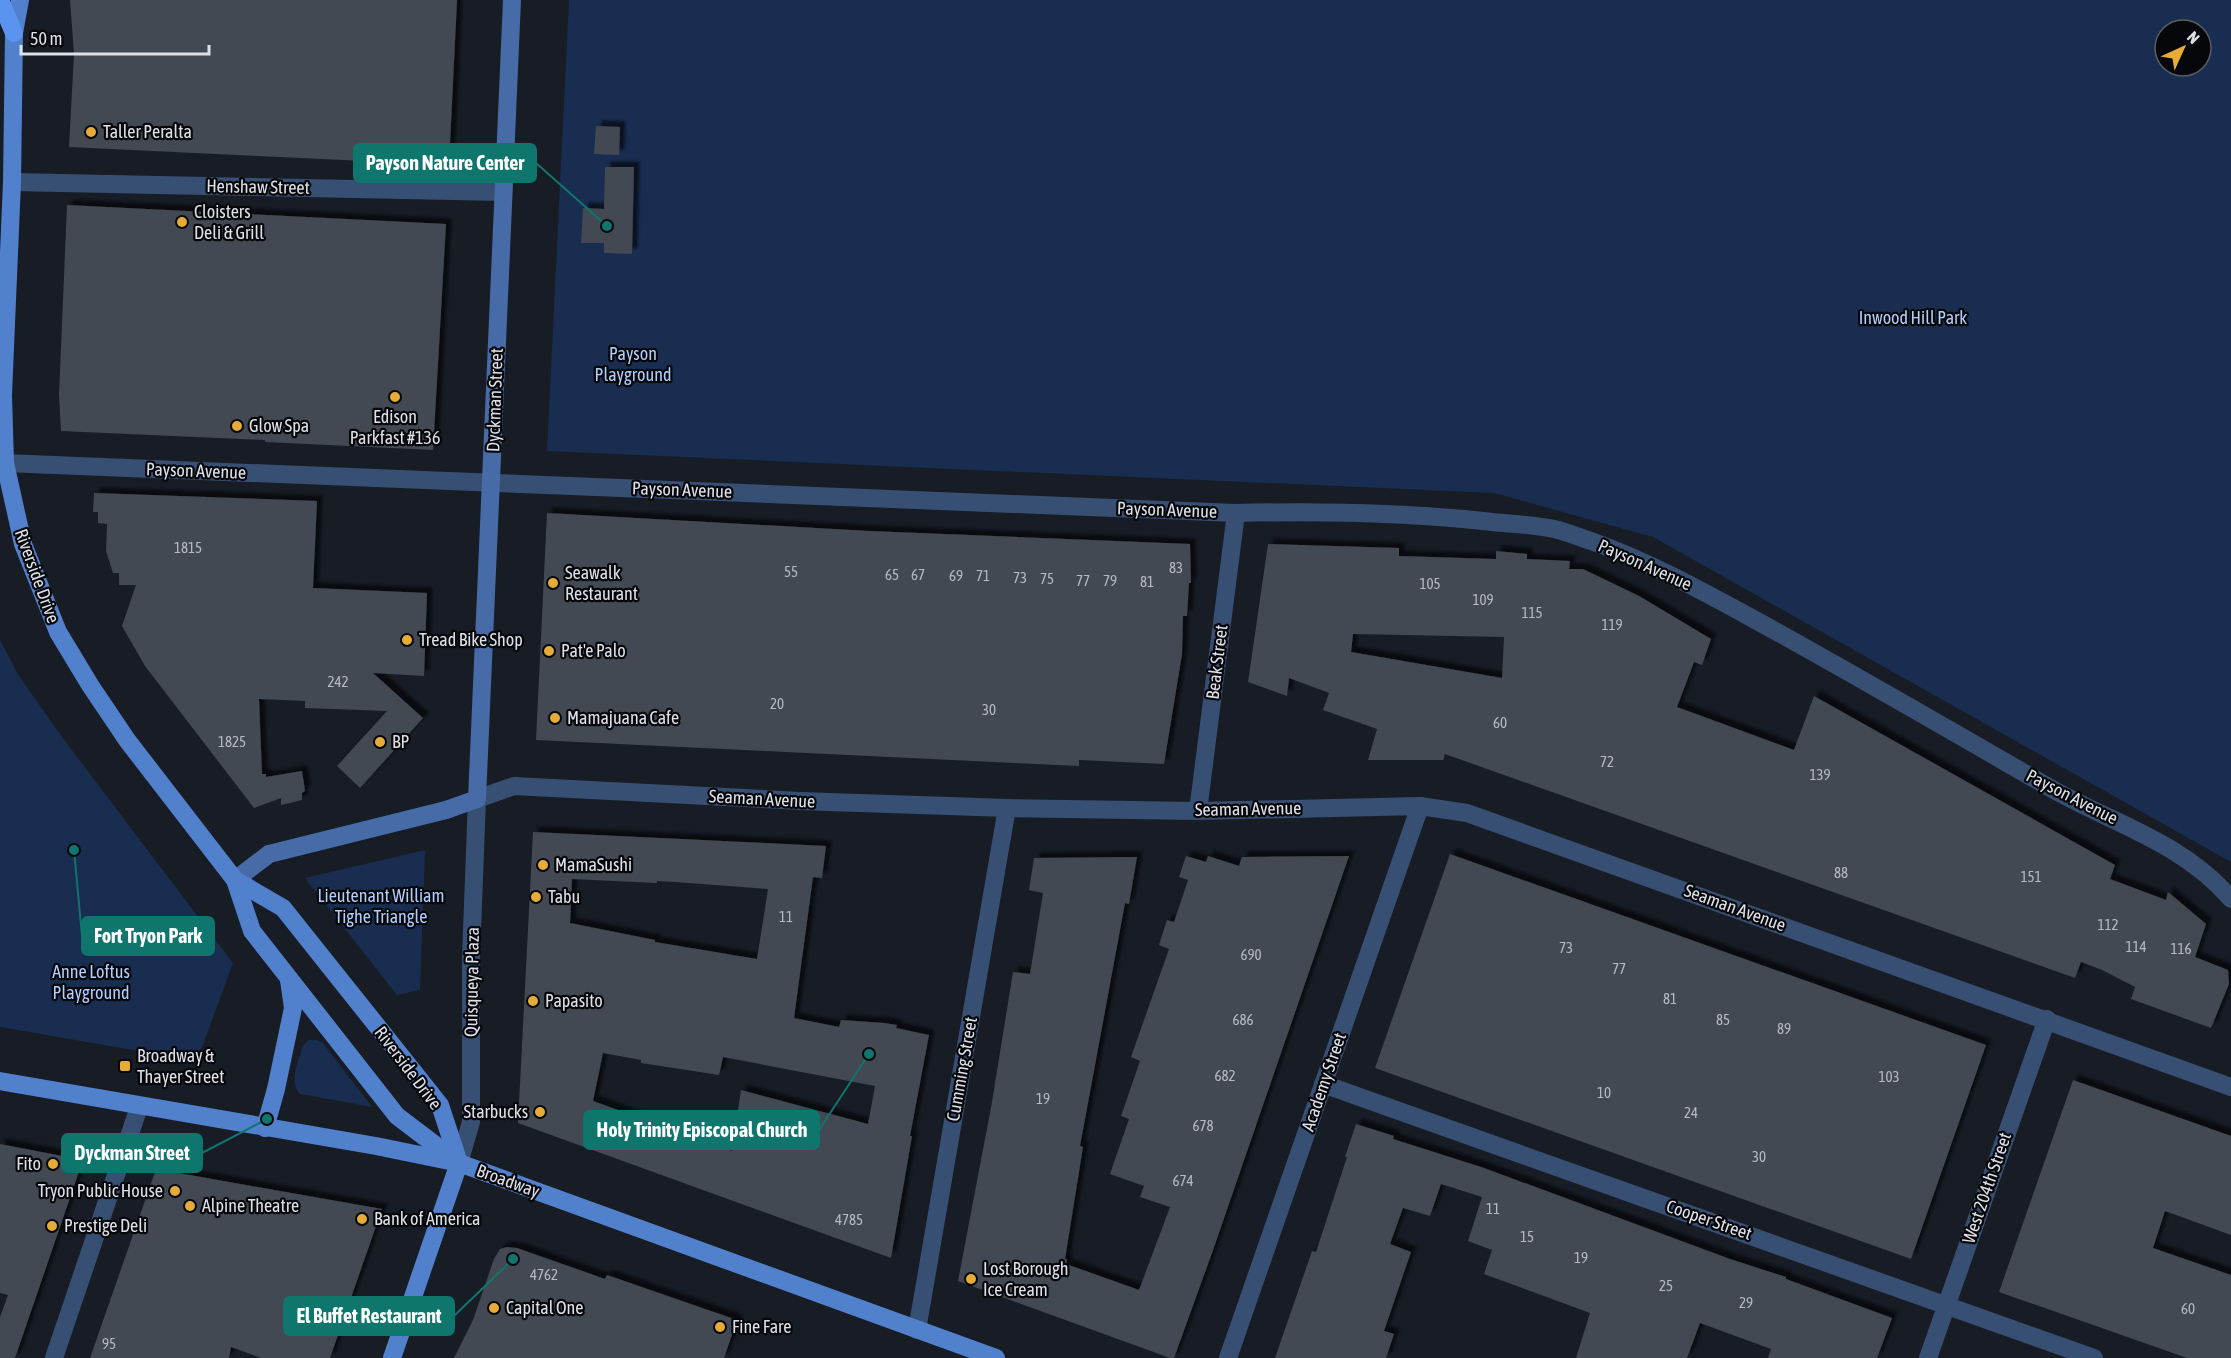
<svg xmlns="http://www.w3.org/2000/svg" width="2231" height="1358" font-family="'Asap Condensed',sans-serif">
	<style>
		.green { fill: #182d4f; fill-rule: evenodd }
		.building { fill: #424852; fill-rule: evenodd; filter: url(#shadow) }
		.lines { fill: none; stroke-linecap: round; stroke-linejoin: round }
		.pedestrian { stroke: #384f74; stroke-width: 18 }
		.minor { stroke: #384f74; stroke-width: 18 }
		.tertiary { stroke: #384f74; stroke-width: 18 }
		.secondary { stroke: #476ba6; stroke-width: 18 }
		.primary { stroke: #5180cd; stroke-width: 18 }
		.motorway { stroke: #5b93f0; stroke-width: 18 }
		.poi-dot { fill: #e7ac37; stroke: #05070a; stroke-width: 2 }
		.labels { text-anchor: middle; stroke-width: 4.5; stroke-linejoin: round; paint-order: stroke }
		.number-label { font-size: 15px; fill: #b6bac2 }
		.poi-label { font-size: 18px; fill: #dde0e7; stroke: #05070a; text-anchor: start }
		.street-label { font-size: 18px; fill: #dde0e7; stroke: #05070a }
		.park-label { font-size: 18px; fill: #b1cefd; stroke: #05070a }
		.leader { fill: none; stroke: #0f766e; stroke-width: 2 }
		.callout-dot { fill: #0f766e; stroke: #05070a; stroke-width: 2 }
		.callout { fill: #0f766e; stroke: #0f766e; stroke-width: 2 }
		.callout-label { font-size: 20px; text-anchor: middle; font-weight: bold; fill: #fff }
	</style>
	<defs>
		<filter id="shadow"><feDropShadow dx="5.5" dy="-5.5" stdDeviation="1.5" flood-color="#0009"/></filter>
	</defs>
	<rect width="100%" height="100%" fill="#171c25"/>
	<!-- green -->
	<g class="green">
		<path d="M569,0H2231V862L1653,537L1494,493L547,451ZM2165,30H2201V66H2165Z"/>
		<polygon points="0,640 19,676 62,737 233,963 197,1061 0,1027"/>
		<polygon points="425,850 420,990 397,995 305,878"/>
		<path d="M309,1040H316L323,1043L372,1107L300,1094C288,1082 299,1060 303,1045Z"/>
	</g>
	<!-- building -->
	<g class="building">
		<polygon points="70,0 457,0 449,165 69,147 74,54"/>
		<polygon points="596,126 620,127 619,155 594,154"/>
		<polygon points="605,167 634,167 632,254 604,253 604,243 581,243 583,208 604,209"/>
		<polygon points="67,205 446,224 433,450 265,442 265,440 61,431 59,395"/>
		<polygon points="94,493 317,501 313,588 427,593 424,676 373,673 423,718 360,788 337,766 387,711 305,708 305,701 259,699 262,774 266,774 266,777 302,771 305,791 302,793 302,800 281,805 281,798 254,808 145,666 122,626 136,585 119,585 119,573 113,573 106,551 107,524 98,523 98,512 93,512"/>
		<polygon points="547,513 869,531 1190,544 1191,583 1189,583 1187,616 1183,616 1182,654 1164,764 1079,760 1079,766 536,740"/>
		<path d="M1268,544L1399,548V556L1496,559V551L1527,554V559L1570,561L1569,569H1583L1639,596L1711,639L1702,665L1694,662L1677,707L1794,750L1814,696L2115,865L2110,879L2166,900L2168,892L2206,924L2195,957L2228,970L2229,984L2211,1028L2131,999L2135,987L2102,970L2081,962L2075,978L1445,754L1443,760H1368L1377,729L1323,710L1329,693L1289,678L1287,696L1248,682ZM1353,634L1504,637L1502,678L1351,652Z"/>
		<path d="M533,832L826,846L822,878L813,877L794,1018L839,1027L841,1020L884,1023L897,1025L896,1028L929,1035L910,1136H912L891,1258L518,1123ZM572,879L657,883V881L675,882L768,889L757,959L655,942V940L570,923ZM603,1053L641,1060V1063L719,1075L723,1057L875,1086L868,1124L741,1090L732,1151L593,1101Z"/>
		<polygon points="1450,854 1986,1045 1911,1259 1375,1068"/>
		<polygon points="1186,856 1206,862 1208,856 1239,866 1242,857 1349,856 1212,1253 1174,1358 1170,1358 958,1281 992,1102 1013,972 1030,974 1043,893 1029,890 1034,858 1137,857 1129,904 1125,903 1080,1146 1083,1147 1065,1259 1067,1259 1066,1264 1139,1290 1170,1207 1140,1197 1144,1186 1110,1174 1129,1119 1121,1116 1140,1061 1131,1057 1169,949 1159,945 1167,920 1174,922 1188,880 1179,877"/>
		<polygon points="2073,1080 2231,1136 2231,1235 2165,1211 2153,1248 2231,1275 2231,1358 2187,1358 1999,1292"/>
		<polygon points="1356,1124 1394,1136 1393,1139 1484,1168 1730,1259 1786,1277 1786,1279 1892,1318 1877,1358 1768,1358 1771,1349 1700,1323 1687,1358 1576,1358 1590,1313 1484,1274 1492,1250 1468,1241 1482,1197 1441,1184 1430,1216 1403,1208 1390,1244 1411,1252 1384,1331 1394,1334 1386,1358 1275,1358 1312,1251 1316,1252 1347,1157 1345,1157"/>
		<polygon points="0,1144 83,1160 15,1358 0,1358 0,1317 8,1295 0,1293"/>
		<polygon points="156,1169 382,1209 330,1358 261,1358 231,1347 229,1358 90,1358"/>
		<polygon points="507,1247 517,1248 605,1279 607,1275 737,1320 724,1358 454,1358 473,1320 494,1259 500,1249"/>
	</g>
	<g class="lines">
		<!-- pedestrian -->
		<polyline class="pedestrian" points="459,1163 471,1122 471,957 477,799"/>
		<!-- minor -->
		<g class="minor">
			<polyline points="12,182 503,192"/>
			<path d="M5,463L1236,513C1319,511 1401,512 1483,521C1506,524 1532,524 1554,529C1567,532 1579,537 1591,541C1650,562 1704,592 1759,622C1855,675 1950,730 2045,785C2108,822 2182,841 2231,899"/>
			<polyline points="1198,811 1236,513"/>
			<polyline points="1323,1084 2094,1358"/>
			<polyline points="917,1330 1007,808"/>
			<polyline points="54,1358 139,1107"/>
		</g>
		<!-- tertiary -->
		<g class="tertiary">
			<polyline points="477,799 514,786 800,801 1007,808 1198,811 1420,806 1467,813 2231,1087"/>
			<polyline points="1228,1358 1420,806"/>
			<polyline points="1928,1358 2047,1019"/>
		</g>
		<!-- secondary -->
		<polyline class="secondary" points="235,880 269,854 446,810 477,799 512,0"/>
		<!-- primary -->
		<g class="primary">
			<polyline points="20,0 14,33 12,182 3,395 5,463 23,544 58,632 90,685 127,740 235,880 252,931 397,1116 459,1163"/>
			<polyline points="235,880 283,908 440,1105 459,1163"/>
			<polyline points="0,1081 376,1146 459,1163 996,1358"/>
			<polyline points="265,1128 276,1089 293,1008 289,980"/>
			<polyline points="392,1358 459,1163"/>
		</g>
		<!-- motorway -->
		<polyline class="motorway" points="0,0 14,33"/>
	</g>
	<!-- markers -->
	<g class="poi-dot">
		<circle cx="91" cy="132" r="6"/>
		<circle cx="182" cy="222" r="6"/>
		<circle cx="395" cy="397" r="6"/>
		<circle cx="237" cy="426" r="6"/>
		<circle cx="553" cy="583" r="6"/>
		<circle cx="407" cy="640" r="6"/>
		<circle cx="549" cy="651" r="6"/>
		<circle cx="555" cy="718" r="6"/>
		<circle cx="380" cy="742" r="6"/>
		<circle cx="543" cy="865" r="6"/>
		<circle cx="536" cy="897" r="6"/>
		<circle cx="533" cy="1001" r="6"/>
		<rect x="119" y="1060" width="12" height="12" rx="3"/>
		<circle cx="540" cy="1112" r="6"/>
		<circle cx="53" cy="1164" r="6"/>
		<circle cx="175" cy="1191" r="6"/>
		<circle cx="190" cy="1206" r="6"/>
		<circle cx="362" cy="1219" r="6"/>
		<circle cx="52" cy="1226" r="6"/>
		<circle cx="971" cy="1279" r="6"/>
		<circle cx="494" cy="1308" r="6"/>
		<circle cx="720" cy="1327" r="6"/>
	</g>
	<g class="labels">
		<!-- number labels -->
		<g class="number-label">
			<text x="188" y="553">1815</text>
			<text x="1176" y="573">83</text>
			<text x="791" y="577">55</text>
			<text x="892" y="580">65</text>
			<text x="918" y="580">67</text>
			<text x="956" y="581">69</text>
			<text x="983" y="581">71</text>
			<text x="1020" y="583">73</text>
			<text x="1047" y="584">75</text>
			<text x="1083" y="586">77</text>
			<text x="1110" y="586">79</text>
			<text x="1147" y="587">81</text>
			<text x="1430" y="589">105</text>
			<text x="1483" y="605">109</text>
			<text x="1532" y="618">115</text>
			<text x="1612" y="630">119</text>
			<text x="338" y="687">242</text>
			<text x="777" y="709">20</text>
			<text x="989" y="715">30</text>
			<text x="1500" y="728">60</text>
			<text x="232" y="747">1825</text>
			<text x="1607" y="767">72</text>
			<text x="1820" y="780">139</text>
			<text x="1841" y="878">88</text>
			<text x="2031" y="882">151</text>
			<text x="786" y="922">11</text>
			<text x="2108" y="930">112</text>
			<text x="2136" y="952">114</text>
			<text x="1566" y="953">73</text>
			<text x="2181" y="954">116</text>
			<text x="1251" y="960">690</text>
			<text x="1619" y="974">77</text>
			<text x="1670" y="1004">81</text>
			<text x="1243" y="1025">686</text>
			<text x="1723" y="1025">85</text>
			<text x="1784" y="1034">89</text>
			<text x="1225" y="1081">682</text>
			<text x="1889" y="1082">103</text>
			<text x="1604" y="1098">10</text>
			<text x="1043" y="1104">19</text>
			<text x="1691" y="1118">24</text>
			<text x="1203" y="1131">678</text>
			<text x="1759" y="1162">30</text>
			<text x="1183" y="1186">674</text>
			<text x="1493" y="1214">11</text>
			<text x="849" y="1225">4785</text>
			<text x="1527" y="1242">15</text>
			<text x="1581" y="1263">19</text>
			<text x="544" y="1280">4762</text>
			<text x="1666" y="1291">25</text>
			<text x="1746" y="1308">29</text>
			<text x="2188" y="1314">60</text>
			<text x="109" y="1349">95</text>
		</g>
		<!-- poi labels -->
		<g class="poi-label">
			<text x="103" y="138">Taller Peralta</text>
			<text x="194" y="218">Cloisters<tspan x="194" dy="21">Deli &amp; Grill</tspan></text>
			<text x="395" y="423" text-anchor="middle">Edison<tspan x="395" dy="21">Parkfast #136</tspan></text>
			<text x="249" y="432">Glow Spa</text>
			<text x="565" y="579">Seawalk<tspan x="565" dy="21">Restaurant</tspan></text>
			<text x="419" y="646">Tread Bike Shop</text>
			<text x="561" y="657">Pat'e Palo</text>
			<text x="567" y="724">Mamajuana Cafe</text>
			<text x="392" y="748">BP</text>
			<text x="555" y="871">MamaSushi</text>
			<text x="548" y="903">Tabu</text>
			<text x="545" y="1007">Papasito</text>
			<text x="137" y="1062">Broadway &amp;<tspan x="137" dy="21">Thayer Street</tspan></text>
			<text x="528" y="1118" text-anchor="end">Starbucks</text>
			<text x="41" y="1170" text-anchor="end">Fito</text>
			<text x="163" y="1197" text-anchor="end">Tryon Public House</text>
			<text x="202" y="1212">Alpine Theatre</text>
			<text x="374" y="1225">Bank of America</text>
			<text x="64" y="1232">Prestige Deli</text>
			<text x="983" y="1275">Lost Borough<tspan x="983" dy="21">Ice Cream</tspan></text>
			<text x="506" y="1314">Capital One</text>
			<text x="732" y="1333">Fine Fare</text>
		</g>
		<!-- street labels -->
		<g class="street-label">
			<text transform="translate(258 187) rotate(1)" y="6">Henshaw Street</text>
			<text transform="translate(495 400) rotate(-88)" y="6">Dyckman Street</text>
			<text transform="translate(196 471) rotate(2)" y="6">Payson Avenue</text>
			<text transform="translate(682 490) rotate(2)" y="6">Payson Avenue</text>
			<text transform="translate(1167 510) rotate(2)" y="6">Payson Avenue</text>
			<text transform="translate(1645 565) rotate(24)" y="6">Payson Avenue</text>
			<text transform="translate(37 576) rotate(70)" y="6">Riverside Drive</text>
			<text transform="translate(1217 662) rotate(-83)" y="6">Beak Street</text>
			<text transform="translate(2072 797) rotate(27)" y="6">Payson Avenue</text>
			<text transform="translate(762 799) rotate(3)" y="6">Seaman Avenue</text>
			<text transform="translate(1248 809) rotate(-1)" y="6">Seaman Avenue</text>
			<text transform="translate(1735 908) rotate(20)" y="6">Seaman Avenue</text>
			<text transform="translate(472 982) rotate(-89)" y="6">Quisqueya Plaza</text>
			<text transform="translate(408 1068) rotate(53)" y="6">Riverside Drive</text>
			<text transform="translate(962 1069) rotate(-80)" y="6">Cumming Street</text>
			<text transform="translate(1324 1082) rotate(-71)" y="6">Academy Street</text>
			<text transform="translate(508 1181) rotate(20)" y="6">Broadway</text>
			<text transform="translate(1987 1188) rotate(-71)" y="6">West 204th Street</text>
			<text transform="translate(1709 1220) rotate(19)" y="6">Cooper Street</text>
		</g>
		<!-- park labels -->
		<g class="park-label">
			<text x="1913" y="324">Inwood Hill Park</text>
			<text x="633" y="360">Payson<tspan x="633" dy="21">Playground</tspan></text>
			<text x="381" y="902">Lieutenant William<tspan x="381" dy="21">Tighe Triangle</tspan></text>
			<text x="91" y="978">Anne Loftus<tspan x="91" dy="21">Playground</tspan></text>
		</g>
	</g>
	<!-- callouts -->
	<path class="leader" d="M607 226L536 163M74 850L82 936M869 1054L819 1130M267 1119L202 1153M513 1259L454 1316"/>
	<g class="callout-dot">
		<circle cx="607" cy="226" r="6"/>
		<circle cx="74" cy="850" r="6"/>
		<circle cx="869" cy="1054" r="6"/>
		<circle cx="267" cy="1119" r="6"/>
		<circle cx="513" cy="1259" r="6"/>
	</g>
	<g class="callout">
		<rect x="354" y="144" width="182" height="38" rx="6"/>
		<rect x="82" y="917" width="132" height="38" rx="6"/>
		<rect x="584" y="1111" width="235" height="38" rx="6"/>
		<rect x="62" y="1134" width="140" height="38" rx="6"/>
		<rect x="284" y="1297" width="170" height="38" rx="6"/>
	</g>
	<g class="callout-label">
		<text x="445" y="170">Payson Nature Center</text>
		<text x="148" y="943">Fort Tryon Park</text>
		<text x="702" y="1137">Holy Trinity Episcopal Church</text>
		<text x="132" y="1160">Dyckman Street</text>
		<text x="369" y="1323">El Buffet Restaurant</text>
	</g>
	<!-- north arrow -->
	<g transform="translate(2183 48) rotate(45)"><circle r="28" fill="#05070a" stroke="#5b5e62" stroke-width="1.5"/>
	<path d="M0-4.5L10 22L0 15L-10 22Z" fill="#e7ac37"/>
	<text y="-9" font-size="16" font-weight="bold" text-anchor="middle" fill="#dde0e7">N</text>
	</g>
	<!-- scale -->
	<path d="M21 45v9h188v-9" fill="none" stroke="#dde0e7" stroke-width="3"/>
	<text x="30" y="45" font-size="18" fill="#dde0e7" stroke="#05070a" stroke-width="4.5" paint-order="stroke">50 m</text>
</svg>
